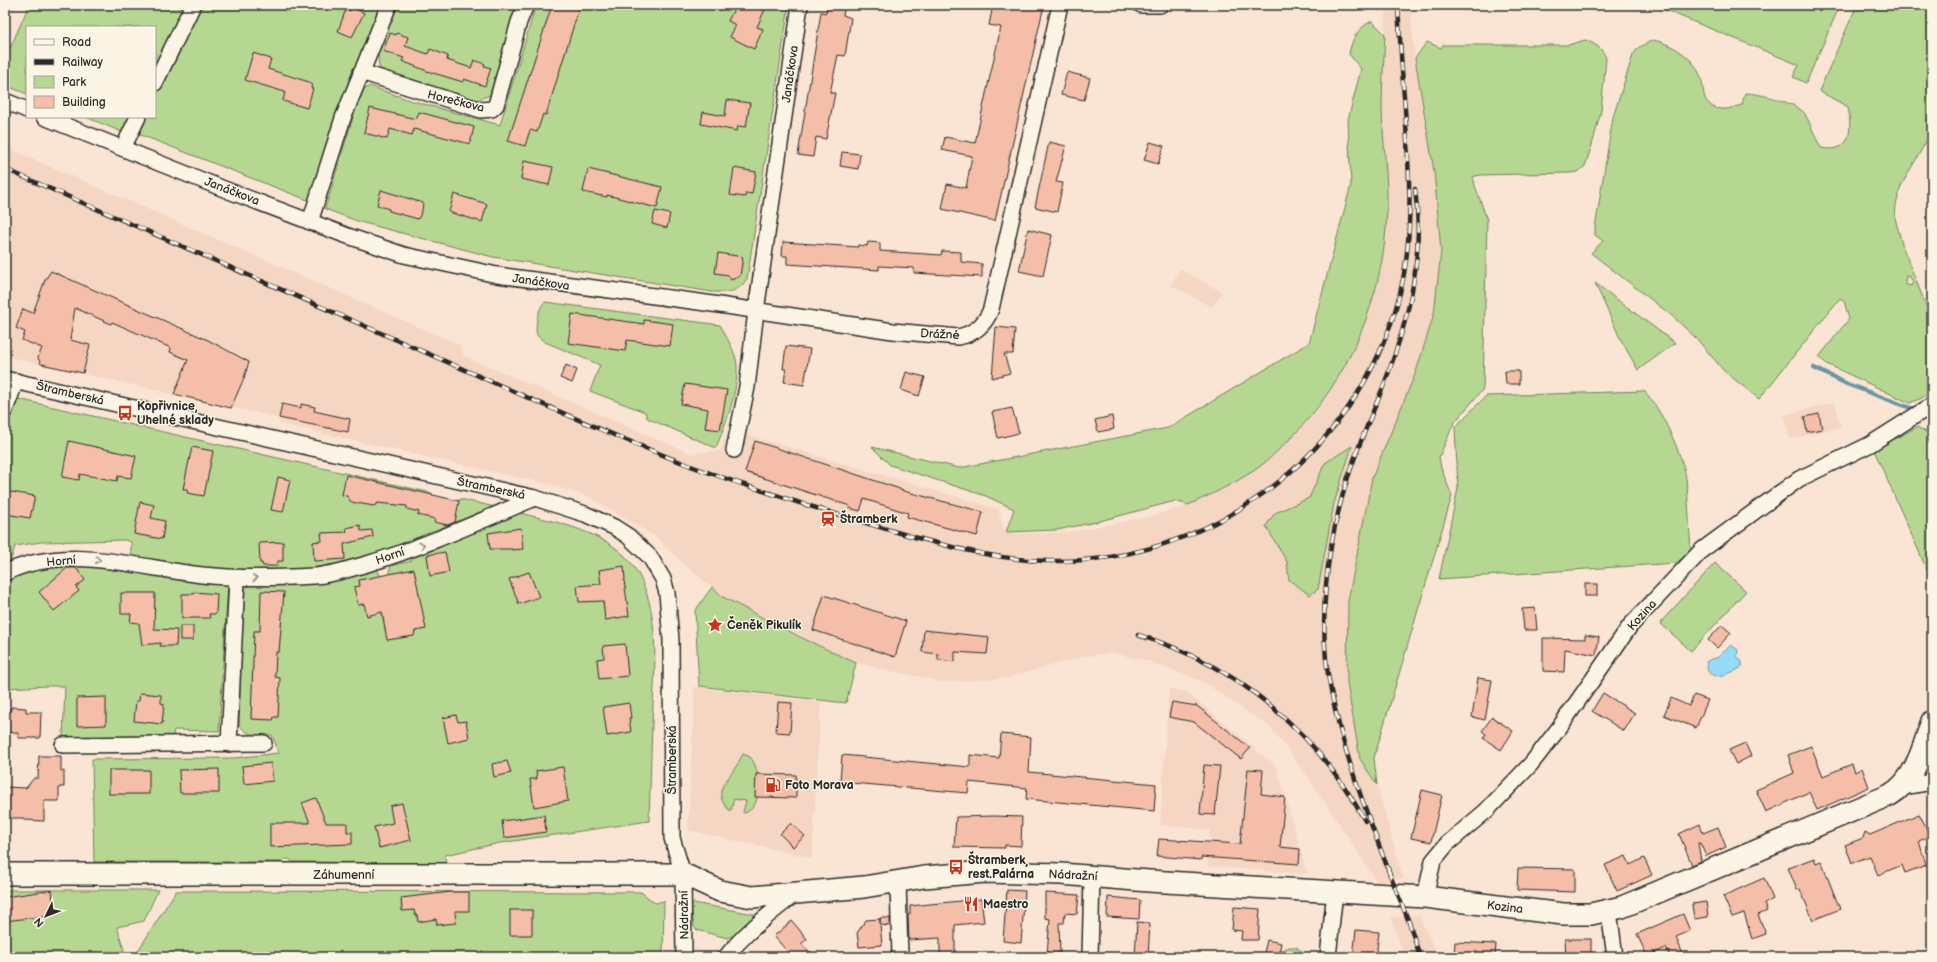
<svg xmlns="http://www.w3.org/2000/svg" width="1937" height="962" font-family="'Balsamiq Sans',sans-serif">
	<style>
		.built { fill: #f4d6c3 }
		.green { fill: #b6d791; stroke: #70815e; fill-rule: evenodd }
		.water { fill: #96dcf8; stroke: #6b95a6 }
		.lines { fill: none; stroke-linecap: round; stroke-linejoin: round }
		.stream { stroke: #6b95a6; stroke-width: 4.5 }
		.building { fill: #f5bea8; stroke: #2b2b2b }
		.minor-casing { stroke: #2b2b2b; stroke-width: 18 }
		.secondary-casing { stroke: #2b2b2b; stroke-width: 24 }
		.minor { stroke: #fcf5e5; stroke-width: 15 }
		.secondary { stroke: #fcf5e5; stroke-width: 21 }
		.rail-casing { stroke: #2b2b2b; stroke-width: 4.5 }
		.rail { stroke: #fcf5e5; stroke-width: 3; stroke-dasharray: 9; stroke-linecap: butt }
		.oneway { stroke: #949088 }
		.labels { text-anchor: middle; stroke-width: 3; stroke-linejoin: round; paint-order: stroke }
		.street-label { font-size: 12px; fill: #2b2b2b; stroke: #fcf5e5 }
		.poi-label { font-size: 12px; font-weight: bold; fill: #2b2b2b; stroke: #fcf5e5; text-anchor: start }
	</style>
	<rect width="100%" height="100%" fill="#fae4d3"/>
	<filter id="ink" filterUnits="userSpaceOnUse"><feTurbulence type="fractalNoise" baseFrequency=".025" numOctaves="2"/><feDisplacementMap in="SourceGraphic" scale="8" xChannelSelector="R" yChannelSelector="G"/><feConvolveMatrix kernelMatrix="1 2 1 2 8 2 1 2 1" color-interpolation-filters="sRGB"/></filter>
	<g filter="url(#ink)">
		<!-- built -->
		<g class="built">
			<polygon points="1386,5 1410,5 1415,58 1434,171 1441,251 1434,314 1416,372 1372,478 1348,601 1347,683 1360,759 1377,785 1403,878 1378,883 1309,778 1270,727 1202,681 1144,660 1114,653 1085,656 1006,678 942,682 856,663 800,637 723,597 667,549 659,539 589,497 552,485 281,424 279,418 5,356 5,147 460,345 464,356 691,454 720,451 730,430 998,509 1005,533 1036,534 1069,532 1153,516 1188,505 1222,489 1256,469 1309,420 1327,396 1347,362 1361,333 1373,298 1382,260 1387,212 1382,109"/>
			<polygon points="1180,269 1222,292 1212,307 1171,285"/>
			<polygon points="1835,402 1841,427 1790,439 1784,415"/>
			<polygon points="694,687 821,702 812,858 688,830 693,729"/>
			<polygon points="1169,689 1185,691 1277,767 1307,874 1208,866 1210,830 1160,825"/>
			<polygon points="1419,916 1438,957 1404,957 1391,917"/>
		</g>
		<!-- green -->
		<g class="green">
			<polygon points="29,5 188,5 155,73 155,27 27,27 27,94 5,85 5,60"/>
			<polygon points="198,5 383,5 361,53 310,201 136,133 144,117 155,117 155,94"/>
			<path d="M395,5H517L490,95L477,100L380,69C373,48 388,25 395,5Z"/>
			<path d="M536,5H789L747,279C736,294 729,292 712,292L493,257L360,222L325,209L361,91L370,86L409,100L500,125Z"/>
			<polygon points="1653,5 1840,5 1806,83 1793,77 1799,65"/>
			<path d="M1857,5H1932V131L1901,186L1896,205L1895,218L1903,248L1927,308L1932,326V389L1922,398L1910,403L1827,364L1819,357L1849,319L1844,301L1840,298L1759,399L1724,371L1696,338L1671,315L1591,253L1603,241L1595,235V228L1613,117L1633,55L1638,48L1653,40C1673,44 1695,58 1701,78C1704,87 1702,98 1709,104C1719,113 1731,108 1742,105L1745,93C1759,93 1798,103 1805,114C1811,125 1815,137 1821,148C1852,154 1852,130 1848,107L1819,91ZM1906,276L1910,277L1913,282L1911,286L1905,284Z"/>
			<path d="M1372,21L1385,34C1384,59 1382,84 1382,109C1383,144 1388,178 1387,212C1384,298 1349,380 1289,440C1278,450 1267,462 1255,470C1233,484 1211,495 1188,505L1175,501L1096,522L1057,530L1006,532L1014,509L986,496L890,465L872,447L959,468L1168,428L1309,343L1351,185L1348,120L1361,69L1349,54C1352,38 1358,28 1372,21Z"/>
			<path d="M1585,40C1596,44 1602,48 1606,58L1601,111L1592,145L1585,166L1578,172L1570,173L1480,175L1472,177L1487,220L1483,389L1454,423L1439,457L1441,468L1452,496L1374,758L1377,785L1360,759L1347,683L1348,601L1372,478L1416,372L1434,314L1441,251L1434,171L1415,58L1427,42L1441,48L1443,45H1568Z"/>
			<polygon points="86,117 132,117 126,129 122,132"/>
			<polygon points="1595,283 1675,343 1638,370 1620,338"/>
			<path d="M545,302L720,325C726,337 736,352 737,365C738,394 726,422 716,448L647,418L645,412L590,391L600,365L545,342C542,340 539,338 537,335C534,329 539,305 545,302Z"/>
			<path d="M1644,391C1660,406 1683,456 1686,478C1689,502 1689,527 1691,552L1676,563L1439,579L1458,488L1455,427L1486,396Z"/>
			<polygon points="18,399 432,493 433,496 459,501 460,499 495,507 453,526 452,524 361,560 332,569 240,572 131,560 131,542 125,540 41,542 15,546 10,563 5,565 5,428"/>
			<polygon points="1917,427 1932,435 1932,581 1874,450"/>
			<polygon points="1352,446 1334,503 1318,589 1310,595 1289,580 1287,562 1266,526 1275,513 1309,498 1325,463"/>
			<path d="M515,512C549,520 598,530 624,555C665,596 654,671 652,724C651,756 650,788 649,821L500,843L445,855L446,863L293,862L289,859H286L283,862H94L92,759L235,758L279,753L272,735C259,735 247,737 239,724L243,601C244,594 244,589 250,585C294,582 335,581 377,569L393,602L388,574L391,566L411,561V558Z"/>
			<polygon points="72,563 228,581 219,731 174,730 173,736 63,737 65,686 49,686 5,688 5,580 23,571"/>
			<polygon points="1715,563 1746,591 1691,651 1660,623"/>
			<polygon points="712,587 723,597 800,637 856,663 846,703 699,686 695,611"/>
			<path d="M743,754L750,757C761,769 764,806 745,813L743,812L746,801L734,799L731,810H729C712,792 725,784 735,768C738,764 740,759 743,754Z"/>
			<polygon points="5,890 158,890 144,921 117,927 124,950 119,957 5,957"/>
			<polygon points="176,891 641,892 655,903 664,901 663,957 134,957"/>
			<polygon points="693,903 754,914 753,918 737,934 727,938 697,930 694,927 691,906"/>
			<polygon points="1289,947 1296,947 1310,957 1280,957 1281,951"/>
		</g>
		<!-- water -->
		<path class="water" d="M1731,645L1738,650L1737,656L1742,662V667C1736,671 1713,682 1708,671C1707,669 1707,664 1706,662L1711,659L1717,658Z"/>
		<g class="lines">
			<!-- stream -->
			<polyline class="stream" points="1814,368 1847,384 1916,410"/>
		</g>
		<!-- building -->
		<g class="building">
			<polygon points="552,5 580,5 546,115 543,114 537,132 530,130 525,146 508,141"/>
			<polygon points="736,5 767,5 757,27 763,29 754,49 730,37 736,25 728,21"/>
			<polygon points="827,5 845,5 843,15 851,18 845,56 838,55 830,93 835,93 826,139 816,137 813,157 798,155 821,12 826,13"/>
			<polygon points="993,5 1044,5 995,221 942,209 947,184 966,188 972,156 942,150 945,137 975,143 1001,27 989,25"/>
			<polygon points="351,7 364,13 352,37 338,31 346,9 350,11"/>
			<polygon points="390,33 396,35 397,33 408,37 405,46 428,54 430,49 448,56 447,60 471,68 474,60 485,64 484,66 491,68 485,86 464,79 463,82 427,71 402,61 404,58 383,51"/>
			<polygon points="253,53 271,59 268,69 312,83 311,88 313,89 307,108 283,101 285,92 245,80"/>
			<polygon points="1067,72 1090,78 1084,100 1061,95"/>
			<polygon points="727,100 750,103 746,127 738,126 737,131 701,124 703,112 725,116"/>
			<polygon points="370,108 416,119 419,112 474,127 470,144 414,129 412,135 390,129 387,139 364,133"/>
			<polygon points="1049,142 1066,146 1056,182 1063,183 1057,212 1035,207"/>
			<polygon points="1150,142 1164,146 1158,164 1144,160"/>
			<polygon points="842,152 860,154 858,169 840,166"/>
			<polygon points="524,161 553,167 549,185 521,179"/>
			<polygon points="734,168 756,172 752,194 746,193 745,197 730,195"/>
			<polygon points="588,169 662,187 657,208 607,195 607,197 583,192"/>
			<polygon points="381,190 423,203 422,211 418,219 389,211 389,209 377,205"/>
			<polygon points="454,194 487,204 482,222 449,212"/>
			<polygon points="655,211 670,214 667,228 652,224"/>
			<polygon points="1028,229 1052,235 1043,276 1019,271"/>
			<polygon points="783,242 858,247 858,245 867,246 868,242 880,243 880,251 941,255 942,251 961,252 961,262 982,264 982,277 914,273 914,268 879,266 879,270 787,264 787,256 782,256"/>
			<polygon points="718,253 743,257 740,276 731,280 728,275 715,273"/>
			<polygon points="51,271 208,340 249,362 244,378 231,408 174,394 188,360 170,352 171,348 112,322 111,324 75,308 70,340 90,345 83,373 41,364 38,358 42,348 22,340 25,332 16,328 23,309 33,313 45,280"/>
			<polygon points="572,314 644,324 644,320 673,324 670,346 627,340 625,351 568,343"/>
			<polygon points="996,327 1015,329 1013,354 1004,354 1010,373 992,378"/>
			<polygon points="786,346 810,349 804,385 784,382 786,369 783,369"/>
			<polygon points="566,365 577,370 572,383 560,378"/>
			<polygon points="1505,371 1519,371 1519,384 1506,384"/>
			<polygon points="906,372 925,377 919,396 901,390"/>
			<polygon points="685,384 727,390 720,430 705,428 708,409 681,404"/>
			<polygon points="282,404 301,408 301,404 315,407 314,411 350,419 348,432 279,418"/>
			<polygon points="1012,408 1019,433 998,438 992,412"/>
			<polygon points="1819,414 1822,429 1807,432 1804,417"/>
			<polygon points="1112,416 1114,429 1098,432 1095,420"/>
			<polygon points="69,441 136,456 131,478 118,476 117,481 80,474 79,480 62,477"/>
			<polygon points="755,441 900,489 900,490 983,512 977,536 907,517 908,513 864,499 860,511 849,508 850,506 745,472"/>
			<polygon points="192,447 213,451 204,496 187,493 188,489 183,489"/>
			<polygon points="346,475 459,501 455,522 448,525 434,522 435,519 418,515 419,512 407,509 407,506 378,503 374,506 351,502 347,496 342,495"/>
			<polygon points="278,477 290,480 283,512 271,510"/>
			<polygon points="5,491 35,496 30,518 5,514 7,505 5,504"/>
			<polygon points="140,502 154,505 151,518 165,521 162,539 134,534"/>
			<polygon points="360,525 361,531 372,530 373,537 344,544 345,559 314,561 313,542 322,541 321,533 347,532 346,528"/>
			<polygon points="521,528 523,549 512,550 512,549 490,549 488,533"/>
			<polygon points="283,542 283,561 278,561 277,566 263,566 262,563 260,563 259,543"/>
			<polygon points="445,552 449,572 430,576 427,555"/>
			<polygon points="624,566 625,580 624,580 629,616 605,620 603,601 579,602 577,586 601,584 599,570"/>
			<polygon points="67,568 76,568 85,580 76,587 79,591 54,611 39,592"/>
			<polygon points="414,569 426,629 415,631 414,636 387,640 382,612 367,616 364,604 358,605 354,587 360,586 359,580"/>
			<polygon points="529,572 539,597 519,604 509,579"/>
			<rect x="1585" y="584" width="12" height="12"/>
			<polygon points="261,591 284,592 279,652 276,652 275,677 280,678 278,717 274,717 273,720 251,719 254,631 260,631"/>
			<polygon points="194,592 217,594 216,614 209,614 210,618 182,618 182,594 194,594"/>
			<polygon points="121,593 155,593 154,629 177,630 176,646 160,646 161,643 142,645 139,623 130,622 131,614 121,614"/>
			<polygon points="824,595 906,621 895,657 813,630"/>
			<polygon points="1535,608 1537,630 1524,630 1522,609"/>
			<polygon points="1722,625 1731,633 1717,648 1708,640"/>
			<rect x="180" y="626" width="13" height="14"/>
			<polygon points="924,630 989,637 987,654 955,652 955,662 938,660 938,654 922,652"/>
			<polygon points="1585,635 1599,637 1596,655 1565,649 1564,672 1543,671 1543,638 1585,639"/>
			<polygon points="625,644 628,676 599,679 597,659 604,658 603,646"/>
			<polygon points="1478,678 1492,680 1485,720 1472,717"/>
			<polygon points="140,693 161,695 161,703 164,704 162,724 134,721 136,701 139,701"/>
			<polygon points="1603,693 1635,713 1624,731 1592,711"/>
			<polygon points="1694,695 1708,700 1696,728 1664,715 1671,698 1689,706"/>
			<polygon points="106,697 106,725 77,726 77,698"/>
			<polygon points="778,702 792,703 790,733 776,732"/>
			<polygon points="1172,702 1197,706 1250,748 1241,759 1194,722 1169,717"/>
			<polygon points="629,703 631,718 629,718 631,732 607,736 603,707"/>
			<polygon points="11,707 26,708 26,712 41,712 40,738 18,738 18,733 5,732 5,710 11,710"/>
			<polygon points="456,715 458,722 466,721 469,738 448,743 443,718"/>
			<polygon points="1492,717 1513,731 1501,750 1483,738 1486,734 1482,731"/>
			<polygon points="1001,734 1031,737 1029,772 1156,784 1154,811 1026,799 1027,788 969,782 968,793 840,782 842,755 970,767 970,755 999,758"/>
			<polygon points="1745,743 1751,756 1736,764 1729,750"/>
			<polygon points="1811,746 1823,776 1852,764 1855,772 1862,768 1869,787 1817,810 1809,792 1766,812 1756,790 1794,773 1788,755"/>
			<polygon points="39,756 61,756 61,771 64,771 64,787 59,787 59,801 44,801 44,821 24,820 24,818 5,818 5,787 26,788 34,778 38,778"/>
			<polygon points="507,761 511,773 494,777 492,764"/>
			<polygon points="271,763 273,781 244,784 242,766"/>
			<polygon points="1204,765 1220,766 1215,815 1200,814"/>
			<polygon points="563,767 568,801 534,807 530,779 537,779 536,771"/>
			<polygon points="219,769 219,793 180,793 179,770"/>
			<polygon points="1248,769 1263,770 1261,794 1285,797 1280,847 1300,849 1299,864 1201,857 1201,860 1157,856 1159,839 1240,844"/>
			<rect x="109" y="770" width="40" height="24"/>
			<polygon points="756,774 796,775 796,798 755,797"/>
			<polygon points="1422,790 1442,795 1431,842 1411,838"/>
			<polygon points="316,798 326,823 347,823 347,832 352,832 352,844 270,847 270,823 310,823 302,803"/>
			<polygon points="402,803 411,840 379,848 374,827 393,823 390,806"/>
			<polygon points="1919,814 1925,825 1929,836 1919,841 1926,865 1905,873 1902,865 1878,875 1870,856 1852,863 1845,845 1863,838 1865,832 1870,835"/>
			<polygon points="544,815 546,832 504,838 502,821"/>
			<polygon points="994,816 1022,817 1021,846 1005,845 1005,848 954,847 956,817"/>
			<polygon points="791,823 805,836 793,847 780,834"/>
			<polygon points="1700,824 1703,833 1718,827 1726,847 1706,856 1700,843 1698,843 1701,861 1692,865 1679,834"/>
			<polygon points="1626,856 1630,865 1644,858 1652,875 1617,891 1605,865"/>
			<polygon points="1814,858 1816,863 1821,861 1840,909 1813,920 1800,889 1797,890 1788,868"/>
			<polygon points="1518,868 1575,869 1575,892 1517,890"/>
			<polygon points="1764,878 1773,899 1764,904 1767,911 1758,915 1766,934 1752,939 1744,913 1732,917 1723,896"/>
			<polygon points="52,890 54,915 5,921 5,897"/>
			<polygon points="1007,890 1025,891 1021,943 1003,941"/>
			<polygon points="451,892 469,892 469,911 455,911 456,923 437,925 436,919 418,922 417,915 415,915 414,910 402,911 401,898"/>
			<polygon points="1045,893 1079,895 1077,914 1065,913 1064,923 1059,923 1060,953 1047,954 1050,919 1045,918"/>
			<polygon points="1108,897 1140,900 1139,919 1107,917"/>
			<polygon points="981,899 984,922 955,925 955,956 940,956 940,938 909,940 908,915 910,914 910,906"/>
			<polygon points="1706,902 1708,917 1694,919 1692,904"/>
			<polygon points="1234,907 1260,909 1258,940 1241,940 1242,931 1232,930"/>
			<rect x="510" y="910" width="22" height="25"/>
			<polygon points="1683,914 1690,931 1676,937 1684,957 1670,957 1666,948 1647,956 1637,934"/>
			<polygon points="880,918 890,918 890,926 880,925 882,945 859,947 857,933 866,920 880,919 880,924"/>
			<polygon points="792,921 807,939 801,944 816,957 792,957 774,936"/>
			<polygon points="1137,922 1150,923 1148,957 1135,957"/>
			<polygon points="1356,930 1379,932 1376,957 1353,957"/>
			<polygon points="1565,939 1591,939 1591,957 1566,957"/>
			<polygon points="1267,940 1281,943 1278,957 1263,957"/>
			<polygon points="1455,942 1496,944 1495,957 1454,957"/>
		</g>
		<g class="lines">
			<!-- minor casing -->
			<g class="minor-casing">
				<g id="minor">
					<polyline points="1141,5 1160,5"/>
					<polyline points="361,72 481,110 492,109 496,105 519,22 526,5"/>
					<polyline points="155,83 193,5"/>
					<polyline points="5,101 27,110"/>
					<path d="M44,117L229,191L345,235L404,255L497,275L699,302L893,331L958,337C974,334 985,325 991,309L1060,5"/>
					<polyline points="123,148 138,117"/>
					<polyline points="310,222 343,118 389,5"/>
					<polyline points="5,379 535,498 585,514 614,527 628,536 650,557 663,579 667,593 671,640 672,838 683,874 684,957"/>
					<polyline points="5,410 16,381"/>
					<polyline points="734,450 747,387 756,311 800,5"/>
					<path d="M5,573C66,543 138,568 202,575C239,579 276,578 314,576C332,575 349,569 367,564C424,547 480,521 535,498"/>
					<polyline points="229,744 237,578"/>
					<polyline points="63,745 264,743"/>
					<polyline points="1902,787 1932,782"/>
					<polyline points="898,881 900,957"/>
					<polyline points="1425,897 1433,861 1447,844 1486,811 1531,764 1559,728 1630,626 1702,550 1799,479 1869,445 1932,405"/>
					<polyline points="1609,911 1615,957"/>
					<path d="M726,957C745,932 771,913 796,893"/>
					<polyline points="1090,957 1092,876"/>
					<polyline points="1328,957 1335,891"/>
				</g>
			</g>
			<!-- secondary casing -->
			<g class="secondary-casing">
				<path id="secondary" d="M5,874H683L720,891L752,897L864,887L924,877L985,872L1061,874L1149,881L1425,897L1563,914H1591L1622,907L1890,795C1916,780 1923,747 1932,721"/>
			</g>
			<!-- minor -->
			<use href="#minor" class="minor"/>
			<!-- secondary -->
			<use href="#secondary" class="secondary"/>
			<!-- rail casing -->
			<g class="rail-casing">
				<g id="rail">
					<path d="M5,169C144,229 283,290 422,351C509,389 595,429 683,463C721,478 761,490 800,503C839,515 878,527 918,538C961,550 1003,560 1048,561C1209,565 1358,455 1399,297C1415,235 1409,173 1405,109C1402,74 1400,40 1398,5"/>
					<path d="M1138,635C1236,664 1317,732 1365,821"/>
					<polyline points="1388,870 1409,922 1420,957"/>
					<path d="M1390,874C1367,814 1344,755 1331,691C1317,625 1326,551 1345,487C1355,452 1370,420 1383,387C1408,322 1425,259 1415,189"/>
				</g>
			</g>
			<!-- rail -->
			<use href="#rail" class="rail"/>
		</g>
		<!-- one-way arrows -->
		<defs><path id="oneway-chevron" d="M-2-3.5L2.5 0L-2 3.5" fill="none" stroke-width="1.6" stroke-linecap="round" stroke-linejoin="round"/></defs>
		<g class="oneway">
			<use href="#oneway-chevron" transform="translate(422 545) rotate(-21)"/>
			<use href="#oneway-chevron" transform="translate(98 560) rotate(7)"/>
			<use href="#oneway-chevron" transform="translate(255 578) rotate(-2)"/>
		</g>
	</g>
	<!-- icons -->
	<defs>
		<g id="bus-bare" transform="scale(1.2)"><path d="M-5-6H5V4H4V6H2V4H-2V6H-4V4H-5ZM-3.5-4V0h7V-4ZM-3.5 1.2v1.5H-2V1.2ZM2 1.2v1.5H3.5V1.2Z" fill="#c8321e" stroke="#fcf5e5" stroke-width="2.5" paint-order="stroke"/></g>
		<g id="station-bare" transform="scale(1.2)"><path d="M-3-6H3Q5-6 5-4V2Q5 4 3 4L4.5 6H3L1.5 4h-3L-3 6H-4.5L-3 4Q-5 4-5 2V-4Q-5-6-3-6ZM-3.5-4v3h7v-3ZM-3.5 1v1.5H-2V1ZM2 1v1.5H3.5V1Z" fill="#c8321e" stroke="#fcf5e5" stroke-width="2.5" paint-order="stroke"/></g>
		<g id="sight-bare" transform="scale(1.2)"><path d="M0-6L1.8-2.2L6-1.7L2.9 1.2L3.7 5.4L0 3.3L-3.7 5.4L-2.9 1.2L-6-1.7L-1.8-2.2Z" fill="#c8321e" stroke="#fcf5e5" stroke-width="2.5" paint-order="stroke"/></g>
		<g id="fuel-bare" transform="scale(1.2)"><path d="M-5.5-6h7V0h2V4h1.3V-2.5L3-4.5l.8-.8L6-3V5H2.5V1h-1V6h-7ZM-4.2-4.7v3.2H.2V-4.7Z" fill="#c8321e" stroke="#fcf5e5" stroke-width="2.5" paint-order="stroke"/></g>
		<g id="restaurant-bare" transform="scale(1.2)"><path d="M-5-6h1v4h1v-4h1v4h1v-4h1v5L-1.5 .5V6h-2V.5L-5-1ZM5-6V6H3V1.5H1.5Q1.5-4 5-6Z" fill="#c8321e" stroke="#fcf5e5" stroke-width="2.5" paint-order="stroke"/></g>
	</defs>
	<g fill-rule="evenodd">
		<use href="#bus-bare" x="125" y="413"/>
		<use href="#station-bare" x="828" y="519"/>
		<use href="#sight-bare" x="715" y="625"/>
		<use href="#fuel-bare" x="773" y="785"/>
		<use href="#bus-bare" x="956" y="867"/>
		<use href="#restaurant-bare" x="971" y="904"/>
	</g>
	<g class="labels">
		<!-- street labels -->
		<g class="street-label">
			<text transform="translate(790 74) rotate(-82)" y="4">Janáčkova</text>
			<text transform="translate(456 101) rotate(14)" y="4">Horečkova</text>
			<text transform="translate(232 191) rotate(21)" y="4">Janáčkova</text>
			<text transform="translate(541 282) rotate(8)" y="4">Janáčkova</text>
			<text transform="translate(940 334) rotate(3)" y="4">Drážné</text>
			<text transform="translate(70 393) rotate(13)" y="4">Štramberská</text>
			<text transform="translate(491 488) rotate(12)" y="4">Štramberská</text>
			<text transform="translate(390 556) rotate(-19)" y="4">Horní</text>
			<text transform="translate(61 561) rotate(-5)" y="4">Horní</text>
			<text transform="translate(1642 615) rotate(-48)" y="4">Kozina</text>
			<text transform="translate(672 760) rotate(-90)" y="4">Štramberská</text>
			<text x="344" y="879">Záhumenní</text>
			<text transform="translate(1073 875) rotate(3)" y="4">Nádražní</text>
			<text transform="translate(1505 907) rotate(7)" y="4">Kozina</text>
			<text transform="translate(684 915) rotate(-91)" y="4">Nádražní</text>
		</g>
		<!-- poi labels -->
		<g class="poi-label">
			<text x="137" y="410">Kopřivnice,<tspan x="137" dy="14">Uhelné sklady</tspan></text>
			<text x="840" y="523">Štramberk</text>
			<text x="727" y="629">Čeněk Pikulík</text>
			<text x="785" y="789">Foto Morava</text>
			<text x="968" y="864">Štramberk,<tspan x="968" dy="14">rest.Palárna</tspan></text>
			<text x="983" y="908">Maestro</text>
		</g>
	</g>
	<!-- margin -->
	<rect width="1937" height="962" fill="none" stroke="#fcf5e5" stroke-width="20"/>
	<rect x="10" y="10" width="1917" height="942" fill="none" stroke="#2b2b2b" stroke-width="1.5" filter="url(#ink)"/>
	<!-- legend -->
	<rect x="26" y="26" width="130" height="92" fill="#fcf5e5" stroke="#a8a49b"/>
	<rect x="34" y="39" width="20" height="6" fill="#fcf5e5" stroke="#a8a49b"/>
	<text x="62" y="46" font-size="12" fill="#2b2b2b">Road</text>
	<rect x="34" y="59" width="20" height="6" fill="#2b2b2b" stroke="#a8a49b"/>
	<text x="62" y="66" font-size="12" fill="#2b2b2b">Railway</text>
	<rect x="34" y="76" width="20" height="12" fill="#b6d791" stroke="#a8a49b"/>
	<text x="62" y="86" font-size="12" fill="#2b2b2b">Park</text>
	<rect x="34" y="96" width="20" height="12" fill="#f5bea8" stroke="#a8a49b"/>
	<text x="62" y="106" font-size="12" fill="#2b2b2b">Building</text>
	<!-- north arrow -->
	<g transform="translate(46 916) rotate(227)" stroke="#fcf5e5" stroke-width="3" paint-order="stroke">
	<path d="M0-3L7 15L0 10L-7 15Z" fill="#2b2b2b"/>
	<text y="-6" font-size="11" font-weight="bold" text-anchor="middle" fill="#2b2b2b">N</text>
	</g>
</svg>
